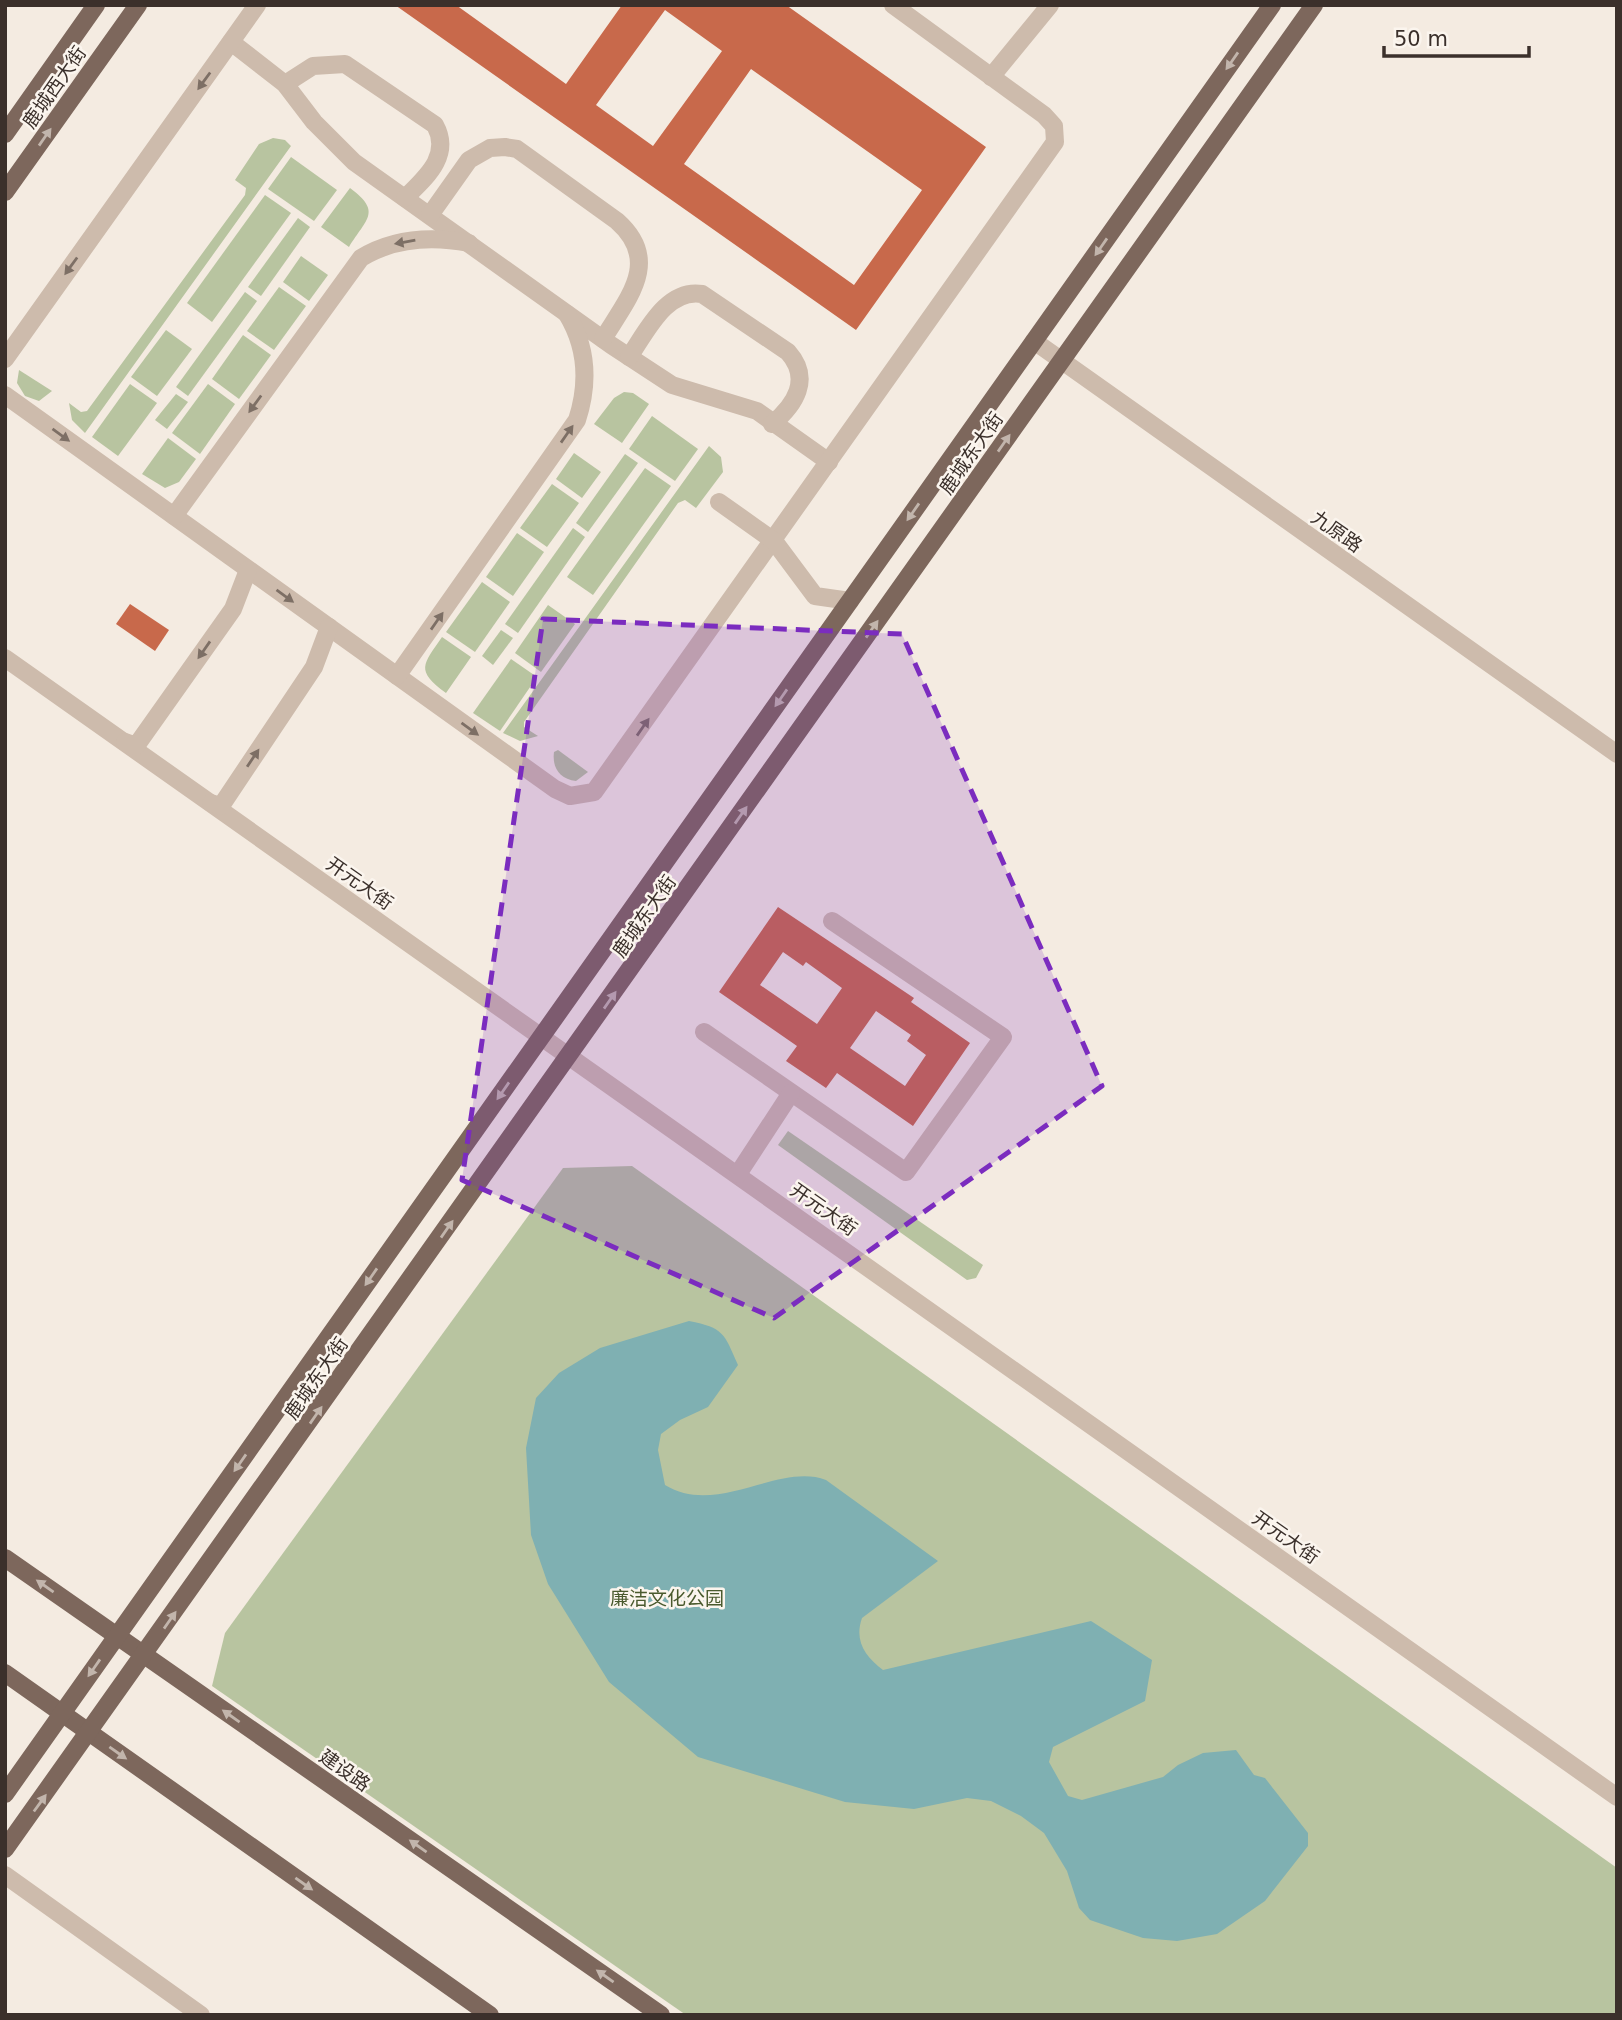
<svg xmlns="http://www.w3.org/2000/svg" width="1622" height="2020" font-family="'DejaVu Sans','Noto Sans SC',sans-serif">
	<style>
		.green { fill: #b8c4a0 }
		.water { fill: #7fb0b2 }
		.building { fill: #c8694b; fill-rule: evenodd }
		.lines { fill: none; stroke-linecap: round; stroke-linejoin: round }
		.minor { stroke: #cdbbac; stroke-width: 18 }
		.major { stroke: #7d675c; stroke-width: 18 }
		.oneway { fill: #c2b5ac }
		.oneway2 { fill: #7d6f65 }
		.marked { fill: #7b2cbf; fill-opacity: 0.2; stroke: #7b2cbf; stroke-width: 5; stroke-dasharray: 14 9; stroke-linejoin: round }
		.labels { text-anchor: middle; stroke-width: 5; stroke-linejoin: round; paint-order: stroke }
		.street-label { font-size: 19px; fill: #3b302b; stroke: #fbf5ee }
		.park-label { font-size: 19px; fill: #4a5a2e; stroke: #fbf5ee }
	</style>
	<rect width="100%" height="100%" fill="#f4ebe1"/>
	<!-- green -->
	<g class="green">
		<polygon points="273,138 285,140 291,146 85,433 72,420 69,403 81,412 87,411 245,195 246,188 235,180 259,144"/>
		<polygon points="291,157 337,190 314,221 268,189"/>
		<path d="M350,188C382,212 367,218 349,247L321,227Z"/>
		<polygon points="265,195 291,213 212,322 187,303"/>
		<polygon points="298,218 310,227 261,296 248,287"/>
		<polygon points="301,256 328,275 309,301 283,282"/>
		<polygon points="279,287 306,306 274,350 247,331"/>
		<polygon points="245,292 257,301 188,396 176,387"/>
		<polygon points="166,330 192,349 157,396 131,377"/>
		<polygon points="243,335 271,355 239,399 212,379"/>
		<polygon points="19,370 52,391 39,401 25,396 17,383"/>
		<polygon points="130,384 157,403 118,456 92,437"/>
		<polygon points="208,384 235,404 200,454 172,433"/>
		<polygon points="624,392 633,393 649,404 622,443 594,424 614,398"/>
		<polygon points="176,394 188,402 167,429 155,420"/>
		<polygon points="652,416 698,449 675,481 629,449"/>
		<polygon points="168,438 196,459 179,482 165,488 142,474"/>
		<polygon points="709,446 721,457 723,472 696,508 685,500 678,503 524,722 524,727 538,736 520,741 503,733"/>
		<polygon points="574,453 601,472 582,498 556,479"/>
		<polygon points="625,454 638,463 588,532 576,523"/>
		<polygon points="645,468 671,486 593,595 567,577"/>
		<polygon points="552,484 579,503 547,547 520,528"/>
		<polygon points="573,528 585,537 518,633 505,624"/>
		<polygon points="517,533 544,552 513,596 486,577"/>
		<polygon points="482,582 510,602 475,652 446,632"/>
		<polygon points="548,605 575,624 541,672 515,653"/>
		<polygon points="501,630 513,638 493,665 482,656"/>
		<path d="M442,637L471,657L446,693C415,670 423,665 442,637Z"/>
		<polygon points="511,659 537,677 500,731 473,713"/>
		<path d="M558,750L588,772L576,781C559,779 552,767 554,752Z"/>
		<polygon points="788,1131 983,1265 976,1278 967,1280 778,1145"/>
		<polygon points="632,1166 1617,1868 1617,2015 686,2015 212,1686 225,1633 563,1168"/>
	</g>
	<!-- water -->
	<path class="water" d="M689,1321C724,1328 724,1333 738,1365L708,1407L680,1420L661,1434L658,1450L665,1485C717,1517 779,1462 826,1480L938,1561L862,1618C854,1641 865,1656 883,1670L1091,1621L1152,1660L1145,1701L1053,1747L1049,1762L1068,1796L1082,1800L1163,1777L1178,1765L1203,1753L1236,1750L1254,1775L1265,1778L1308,1833V1846L1265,1901L1217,1934L1177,1941L1143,1938L1090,1920L1079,1908L1067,1871L1044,1833L1021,1816L991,1801L967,1798L914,1809L845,1802L698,1757L609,1682L548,1584L531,1535L526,1448L536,1398L559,1373L600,1348Z"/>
	<!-- building -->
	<g class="building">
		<path d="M395,5H456L566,84L622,5H786L986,147L856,330ZM665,10L722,51L653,146L596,105ZM751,69L922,190L854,285L684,164Z"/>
		<polygon points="130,604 169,630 155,651 116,624"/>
		<path d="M778,907L914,998L911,1002L970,1043L913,1126L837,1073L826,1088L786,1061L797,1046L719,992ZM783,952L803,966L806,962L842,988L817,1024L760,985ZM876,1011L911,1035L907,1041L926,1055L905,1086L850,1048Z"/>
	</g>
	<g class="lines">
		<!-- minor -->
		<g class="minor">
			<polyline points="231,42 285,84 314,122 354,162 611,345 672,385 757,411 829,462"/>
			<polyline points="991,77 1050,5"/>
			<path d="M285,84L313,66L345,64L435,125C452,156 425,178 405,198"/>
			<path d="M430,215L469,160L490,148L505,147L517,149L617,221C662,261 628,298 603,339"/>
			<polyline points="1034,341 1617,754"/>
			<path d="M629,357C646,333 666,288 702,294L788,352C812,379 795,405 772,424"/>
			<polyline points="5,359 257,5"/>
			<polyline points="5,395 555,789 570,796 594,792 1055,142 1054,126 1044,115 893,5"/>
			<polyline points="719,502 774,541 815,596 850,601"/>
			<path d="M174,516L361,258C394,238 432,236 469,243"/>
			<polyline points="5,658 1617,1797"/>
			<path d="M397,676L577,420C589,383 587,347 567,314"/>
			<polyline points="125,742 136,746 233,609 248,570"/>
			<polyline points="211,803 221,806 314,667 329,627"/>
			<polyline points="704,1032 906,1172 1003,1037 832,921"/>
			<polyline points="738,1174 791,1093"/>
			<polyline points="5,1875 201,2015"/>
		</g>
		<!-- major -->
		<g class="major">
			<polyline points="5,134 96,5"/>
			<polyline points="5,192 138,5"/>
			<polyline points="5,1558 661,2015"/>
			<polyline points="5,1673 490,2015"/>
			<polyline points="5,1794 1272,5"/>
			<polyline points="5,1849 1314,5"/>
		</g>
	</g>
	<!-- one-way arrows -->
	<defs><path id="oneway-solid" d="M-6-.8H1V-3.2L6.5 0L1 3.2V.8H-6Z" transform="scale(1.75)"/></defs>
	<g class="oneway">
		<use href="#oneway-solid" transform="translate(1232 61) rotate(125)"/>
		<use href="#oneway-solid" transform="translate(45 137) rotate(-55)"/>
		<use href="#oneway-solid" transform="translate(1101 247) rotate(125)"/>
		<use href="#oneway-solid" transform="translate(1004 443) rotate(-55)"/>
		<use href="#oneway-solid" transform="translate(913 512) rotate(125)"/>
		<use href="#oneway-solid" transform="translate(872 629) rotate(-55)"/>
		<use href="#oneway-solid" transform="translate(781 698) rotate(125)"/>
		<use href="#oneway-solid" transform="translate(741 815) rotate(-55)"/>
		<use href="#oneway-solid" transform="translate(610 1000) rotate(-55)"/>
		<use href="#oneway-solid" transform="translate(503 1091) rotate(125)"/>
		<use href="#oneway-solid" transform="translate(447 1229) rotate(-55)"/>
		<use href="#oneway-solid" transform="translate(371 1277) rotate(125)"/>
		<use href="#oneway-solid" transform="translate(316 1415) rotate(-55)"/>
		<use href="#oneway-solid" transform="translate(240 1463) rotate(125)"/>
		<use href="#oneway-solid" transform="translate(45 1586) rotate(-145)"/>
		<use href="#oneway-solid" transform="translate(170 1620) rotate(-55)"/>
		<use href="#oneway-solid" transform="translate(94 1668) rotate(125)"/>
		<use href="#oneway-solid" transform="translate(231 1716) rotate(-145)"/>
		<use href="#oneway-solid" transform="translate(118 1753) rotate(35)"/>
		<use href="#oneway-solid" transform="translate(40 1803) rotate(-54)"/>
		<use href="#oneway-solid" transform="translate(418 1846) rotate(-145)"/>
		<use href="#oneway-solid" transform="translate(304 1884) rotate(35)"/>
		<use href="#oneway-solid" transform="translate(605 1976) rotate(-145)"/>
	</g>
	<g class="oneway2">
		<use href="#oneway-solid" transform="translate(204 81) rotate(126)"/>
		<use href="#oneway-solid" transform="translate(405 242) rotate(170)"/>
		<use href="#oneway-solid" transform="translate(71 266) rotate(126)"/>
		<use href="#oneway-solid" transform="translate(255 404) rotate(126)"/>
		<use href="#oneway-solid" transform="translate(567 434) rotate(-55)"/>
		<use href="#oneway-solid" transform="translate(61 435) rotate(36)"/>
		<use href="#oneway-solid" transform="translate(285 596) rotate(36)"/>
		<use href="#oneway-solid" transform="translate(437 621) rotate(-55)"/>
		<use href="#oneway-solid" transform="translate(204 650) rotate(125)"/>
		<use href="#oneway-solid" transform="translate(643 727) rotate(-55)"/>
		<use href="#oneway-solid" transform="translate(470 729) rotate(36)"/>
		<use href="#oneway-solid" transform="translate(253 758) rotate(-56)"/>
	</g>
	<!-- marked area -->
	<path class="marked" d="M543,619L902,634L1102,1086L774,1318L462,1180Z"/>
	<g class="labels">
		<!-- street labels -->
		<g class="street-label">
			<text transform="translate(54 87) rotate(-55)" y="7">鹿城西大街</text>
			<text transform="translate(971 453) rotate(-55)" y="7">鹿城东大街</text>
			<text transform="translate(1337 531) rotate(35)" y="7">九原路</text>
			<text transform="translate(360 883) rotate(35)" y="7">开元大街</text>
			<text transform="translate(644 916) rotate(-55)" y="7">鹿城东大街</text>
			<text transform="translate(824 1209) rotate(35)" y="7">开元大街</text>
			<text transform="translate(316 1378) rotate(-55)" y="7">鹿城东大街</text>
			<text transform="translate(1286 1537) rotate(35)" y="7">开元大街</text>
			<text transform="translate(345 1770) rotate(35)" y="7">建设路</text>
		</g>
		<!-- park labels -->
		<g class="park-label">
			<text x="667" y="1605">廉洁文化公园</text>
		</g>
	</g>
	<!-- border -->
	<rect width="1622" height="2020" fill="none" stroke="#3b302b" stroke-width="14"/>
	<!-- scale -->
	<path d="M1384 46v10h145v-10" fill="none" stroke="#3b302b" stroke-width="3.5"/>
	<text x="1394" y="46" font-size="21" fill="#3b302b" stroke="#fbf5ee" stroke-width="5" paint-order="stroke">50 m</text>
</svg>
